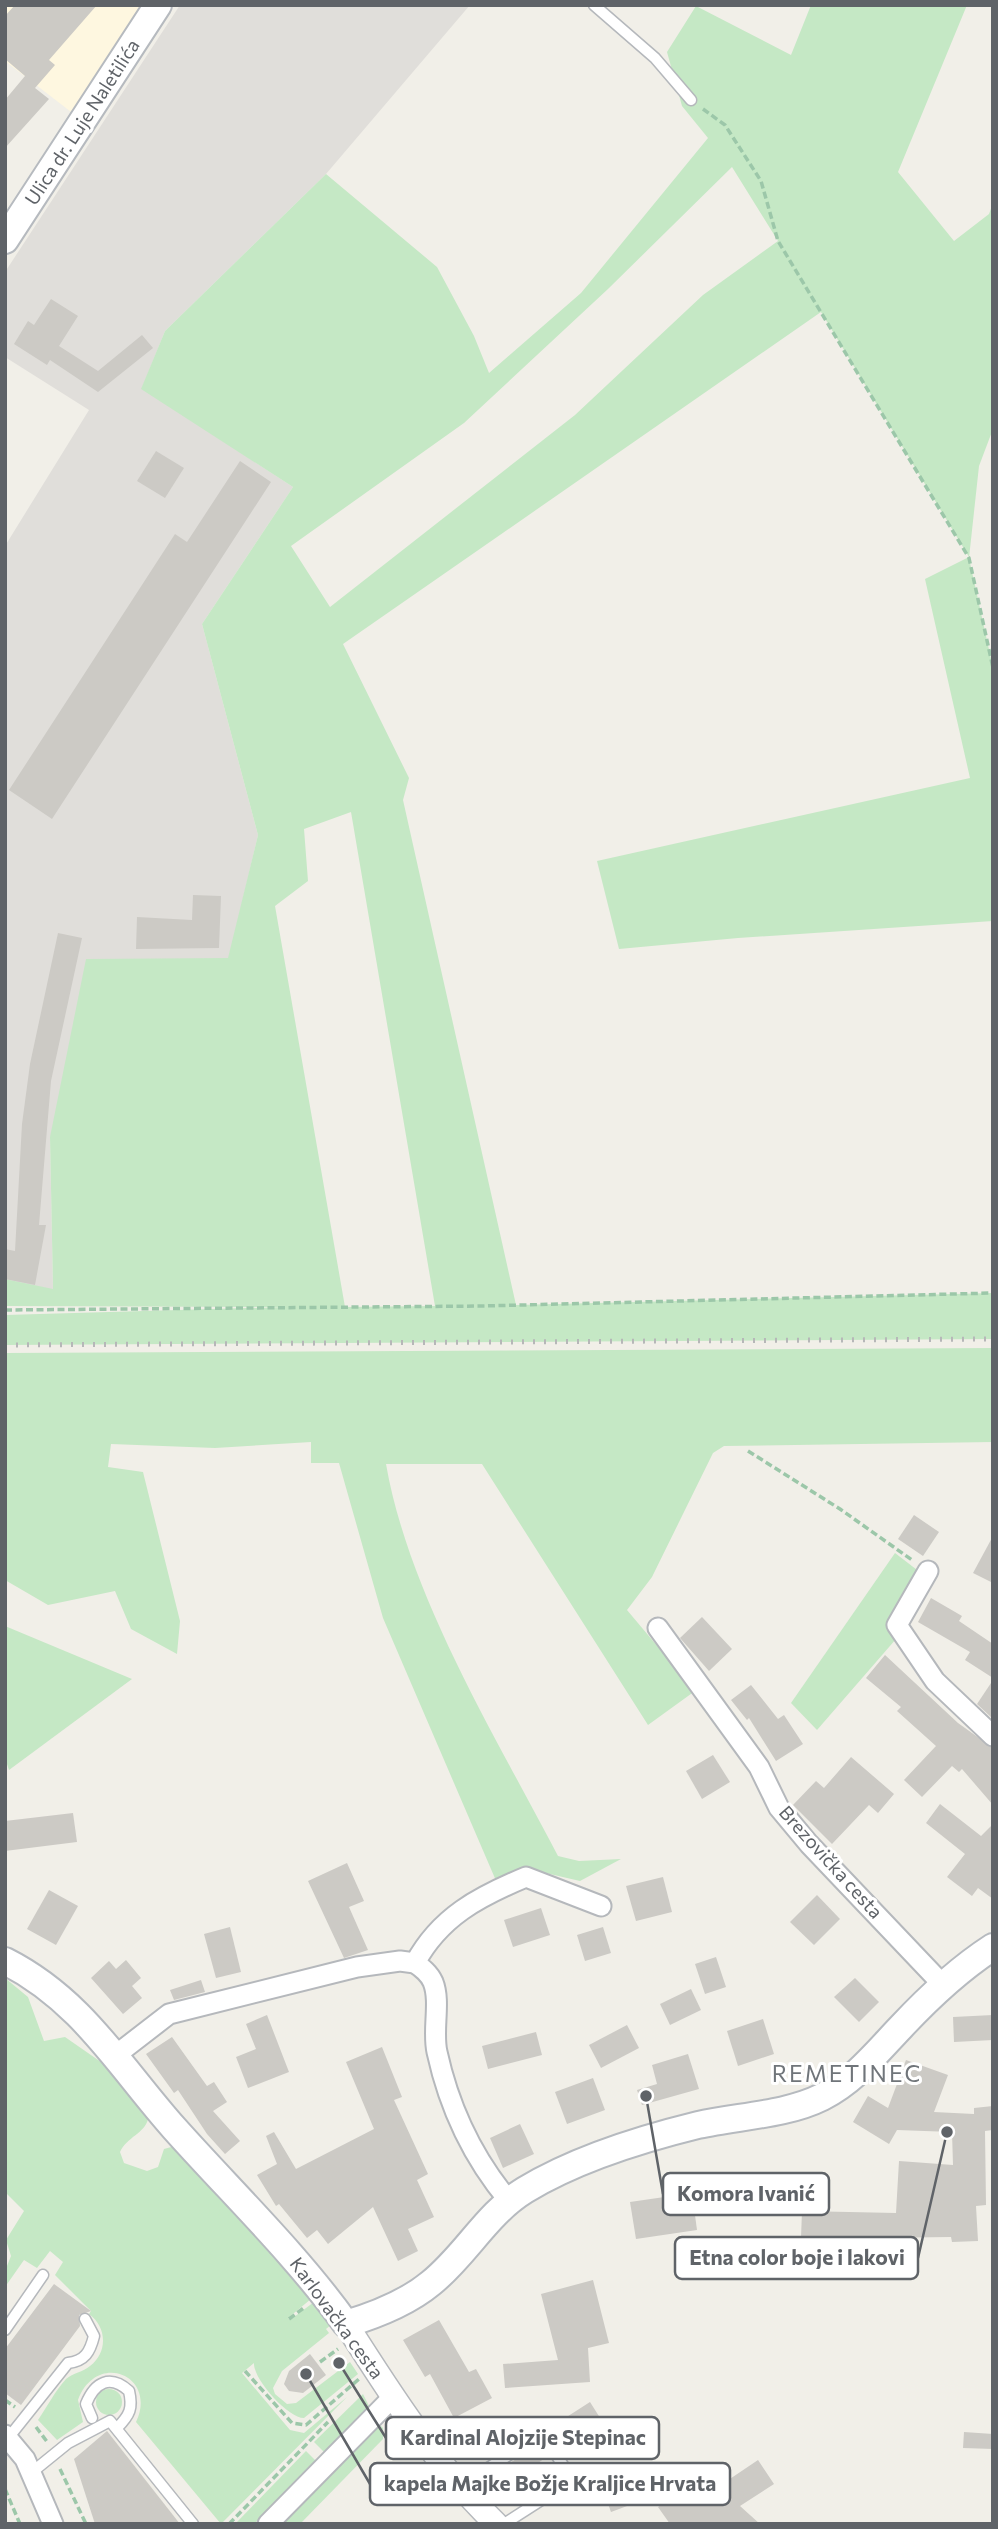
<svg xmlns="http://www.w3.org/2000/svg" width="998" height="2529" font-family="Commissioner,sans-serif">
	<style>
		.commercial { fill: #fef7e0 }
		.industrial { fill: #e0deda }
		.green { fill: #c5e8c5; fill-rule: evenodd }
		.building { fill: #cccac5 }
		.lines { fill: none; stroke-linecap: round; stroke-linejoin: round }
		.service-casing { stroke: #b5b8bc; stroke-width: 13 }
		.minor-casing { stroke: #b5b8bc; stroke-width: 23 }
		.tertiary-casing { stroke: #b5b8bc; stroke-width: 26 }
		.secondary-casing { stroke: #b6babf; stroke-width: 30 }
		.path { stroke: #9cc7a9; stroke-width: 3.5; stroke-dasharray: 7 3.5; stroke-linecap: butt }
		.service { stroke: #fff; stroke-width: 10 }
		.minor { stroke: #fff; stroke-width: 19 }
		.tertiary { stroke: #fff; stroke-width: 23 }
		.secondary { stroke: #fff; stroke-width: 26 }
		.rail { stroke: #b6b7b8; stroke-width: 5; stroke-dasharray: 2 9; stroke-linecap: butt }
		.labels { text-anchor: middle; stroke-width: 6; stroke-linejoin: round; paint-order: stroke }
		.street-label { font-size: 19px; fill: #5f6368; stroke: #fff }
		.quarter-label { font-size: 23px; letter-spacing: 2px; fill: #70757a; stroke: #fff }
		.leader { fill: none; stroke: #5f6368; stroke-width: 2.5 }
		.callout-dot { fill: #5f6368; stroke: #fff; stroke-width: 2.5 }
		.callout { fill: #fff; stroke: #5f6368; stroke-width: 2.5 }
		.callout-label { font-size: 21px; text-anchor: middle; font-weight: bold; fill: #5f6368 }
	</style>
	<rect width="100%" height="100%" fill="#f1efe8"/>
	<!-- commercial -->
	<polygon class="commercial" points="5,5 147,5 75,115 5,61"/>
	<!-- industrial -->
	<polygon class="industrial" points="180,5 470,5 326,174 165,331 142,388 293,487 202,624 258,835 229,958 50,1137 53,1290 5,1279 5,546 89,410 5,357 5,272"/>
	<!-- green -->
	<g class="green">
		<path d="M811,5H967L898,172L954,241L989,214L993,203V429L979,466L969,558L993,668V921L738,938L619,949L597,861L970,778L925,579L969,557L821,312L343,644L409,778L403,800L516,1305L993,1293V1339L5,1345V1315L285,1307L5,1306V1279L53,1289L50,1137L86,959L228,958L258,835L202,624L293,487L141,389L165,331L326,174L437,267L474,336L489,373L581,293L708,138L682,106L667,52L696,6L791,55ZM732,167L778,241L703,295L575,415L330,607L291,546L464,423L608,289ZM351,812L435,1306H434L345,1307L275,906L308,881L304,829Z"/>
		<path d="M993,1348V1442L724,1446L713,1453L652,1577L627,1610L695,1691L648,1725L482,1464H386C409,1596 496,1737 558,1856L579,1861L621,1859L580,1881L524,1868L497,1883L383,1618L339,1463H311V1442L215,1448L111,1444L108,1467L143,1472L180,1621L177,1654L131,1629L115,1591L48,1605L5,1580V1353Z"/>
		<polygon points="895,1553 921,1573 896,1639 817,1730 791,1703"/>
		<polygon points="5,1626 132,1679 9,1770 5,1758"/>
		<path d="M5,1978L28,1997L44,2041L65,2037L101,2062L148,2119C145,2133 127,2137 120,2152L124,2163L147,2171L158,2167L164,2149L175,2146L284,2264L311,2299L288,2318L290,2320L314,2302L331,2325L326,2329L329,2333L282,2371L273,2388L275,2394L287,2404L296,2403L350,2362L358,2374L304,2418C288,2418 253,2379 254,2363L242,2373L290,2430L304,2433L347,2397L221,2524L136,2422C158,2376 97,2350 78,2400L83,2422L57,2440L38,2420C47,2407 55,2391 66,2379C73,2373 83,2372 90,2366C108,2352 107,2327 89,2314L91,2311L55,2275L63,2262L50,2251L37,2268L24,2260L5,2287V2271L11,2256L6,2240L24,2211L5,2192Z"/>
		<circle cx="109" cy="2402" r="13"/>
		<polygon points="363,2394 369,2406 325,2453 314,2442"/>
		<polygon points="379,2424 383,2428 383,2439 300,2524 280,2524"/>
		<polygon points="306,2451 316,2461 254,2524 235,2524"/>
	</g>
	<!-- building -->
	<g class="building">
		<polygon points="15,5 97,5 49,60 55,65 35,88 49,99 5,148 5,100 25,76 5,59 5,16"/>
		<polygon points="51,299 78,316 59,346 98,371 142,335 153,348 98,392 50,360 47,365 14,344 28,321 34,325"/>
		<polygon points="156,451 184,468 165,498 137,481"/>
		<polygon points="240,461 271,482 52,819 9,790 175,534 187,542"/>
		<polygon points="193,895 221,896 219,948 136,949 137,917 192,920"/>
		<polygon points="58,933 82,938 51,1081 39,1225 46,1225 35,1285 5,1279 5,1249 15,1251 22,1124 30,1064"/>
		<polygon points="914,1515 939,1532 923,1556 898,1539"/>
		<polygon points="993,1536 993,1583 973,1573"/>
		<polygon points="931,1598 962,1616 959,1621 993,1644 993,1678 965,1660 970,1652 918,1622"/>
		<polygon points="702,1617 732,1649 709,1671 680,1638"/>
		<polygon points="885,1655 958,1723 993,1748 993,1805 962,1769 959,1772 952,1766 922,1797 904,1780 936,1746 897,1711 901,1707 866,1678"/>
		<polygon points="993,1680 993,1719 977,1704"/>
		<polygon points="751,1685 778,1719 784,1715 803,1744 776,1761 749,1718 747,1720 731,1700"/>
		<polygon points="713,1755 730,1782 702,1799 686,1771"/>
		<polygon points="851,1757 894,1794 878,1813 869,1805 832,1844 793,1805 816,1781 824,1788"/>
		<polygon points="940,1804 981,1836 993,1824 993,1899 978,1888 972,1896 947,1877 965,1854 926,1823"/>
		<polygon points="73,1813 77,1842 5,1851 5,1821"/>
		<polygon points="347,1863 364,1901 349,1907 368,1950 344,1958 308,1881"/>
		<polygon points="663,1877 672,1912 636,1921 626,1886"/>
		<polygon points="49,1890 78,1906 56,1945 27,1929"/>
		<polygon points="817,1895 840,1919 814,1945 790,1922"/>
		<polygon points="541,1908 550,1935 513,1947 504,1920"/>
		<polygon points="230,1927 241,1972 216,1978 204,1934"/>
		<polygon points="603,1927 611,1953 585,1961 577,1935"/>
		<polygon points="716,1957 726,1987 705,1994 695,1964"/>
		<polygon points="126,1960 141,1978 132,1986 142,1998 123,2014 91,1978 109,1961 116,1969"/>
		<polygon points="855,1978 879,2002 859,2022 834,1997"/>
		<polygon points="201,1980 205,1992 174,2000 170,1990"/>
		<polygon points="691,1989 701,2010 670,2025 660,2004"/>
		<polygon points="267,2015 289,2072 248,2088 236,2057 256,2049 246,2024"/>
		<polygon points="993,2015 993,2040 954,2042 953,2017"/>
		<polygon points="763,2019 774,2054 738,2066 727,2031"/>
		<polygon points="627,2025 639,2048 601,2068 589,2045"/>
		<polygon points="536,2032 542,2055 488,2069 482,2046"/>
		<polygon points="172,2037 207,2086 214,2082 227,2102 213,2111 240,2141 225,2154 207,2134 178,2090 174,2093 146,2054"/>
		<polygon points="382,2047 402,2097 394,2100 428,2174 417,2180 434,2217 408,2229 418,2251 398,2261 373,2207 328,2244 317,2230 307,2238 279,2204 276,2206 257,2175 277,2164 266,2136 274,2132 296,2169 374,2129 346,2062"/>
		<polygon points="688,2054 699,2089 642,2105 637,2090 657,2084 652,2065"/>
		<polygon points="906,2060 948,2075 934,2112 974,2114 974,2108 993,2106 993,2130 985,2131 986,2205 976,2206 978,2241 952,2242 951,2237 873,2238 873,2240 801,2238 802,2211 896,2213 899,2161 953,2165 952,2132 897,2130 889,2144 853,2122 868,2096 888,2108"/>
		<polygon points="593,2078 605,2110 567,2124 555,2092"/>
		<polygon points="520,2124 534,2154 503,2168 490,2138"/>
		<polygon points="692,2193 697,2230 636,2239 630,2202"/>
		<polygon points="593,2280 609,2343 588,2348 590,2382 505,2388 503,2364 558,2360 541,2294"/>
		<polygon points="54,2284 91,2311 79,2315 80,2326 21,2405 5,2393 5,2349"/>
		<polygon points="439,2320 469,2372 476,2369 492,2398 454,2418 430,2374 425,2377 403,2340"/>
		<polygon points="310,2354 326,2375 303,2393 289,2391 284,2384 289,2371"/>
		<polygon points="590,2402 602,2421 561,2448 549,2437 552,2435 548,2429"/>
		<polygon points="107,2431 180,2524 95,2524 74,2459"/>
		<polygon points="964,2432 993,2434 993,2449 963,2448"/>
		<polygon points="536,2447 548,2456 538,2463 551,2484 524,2500 503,2467"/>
		<polygon points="758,2460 774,2484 740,2506 760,2524 670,2524 658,2507 692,2484 699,2495 712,2491"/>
		<polygon points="636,2474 646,2499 611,2512 602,2487"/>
	</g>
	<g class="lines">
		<!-- service casing -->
		<g class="service-casing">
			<g id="service">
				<polyline points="594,5 655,58 691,100"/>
				<polyline points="5,2330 43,2275"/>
				<path d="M92,2418L86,2404C95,2382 110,2374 129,2391C133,2408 130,2415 117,2428"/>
				<path d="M9,2437L68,2363C85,2361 90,2352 94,2336L85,2319"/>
				<polyline points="31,2473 68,2443 110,2421 193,2524"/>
				<polyline points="461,2485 536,2438 550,2446 565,2468 566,2478 560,2488 504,2524"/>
			</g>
		</g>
		<!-- minor casing -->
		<g class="minor-casing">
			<g id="minor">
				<polyline points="928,1571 897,1625 935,1681 993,1736"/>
				<polyline points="658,1628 759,1767 779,1808 809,1844 943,1985"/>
				<path d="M415,1963C422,1968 429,1973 433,1982C441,2002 432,2030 437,2052C449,2107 473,2158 509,2201"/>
				<path d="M116,2055L169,2014L357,1967L400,1961L415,1963C440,1917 478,1897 526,1877L601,1906"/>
				<polyline points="5,2435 25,2459 53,2524"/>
				<polyline points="268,2524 393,2397"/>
			</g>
		</g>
		<!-- tertiary casing -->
		<g class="tertiary-casing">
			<path id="tertiary" d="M346,2324C391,2395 436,2465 496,2524"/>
		</g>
		<!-- secondary casing -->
		<g class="secondary-casing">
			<g id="secondary">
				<polyline points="5,240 158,5"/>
				<path d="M5,1961C82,2000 119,2066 174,2128C232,2193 295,2253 346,2324C376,2315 407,2303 431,2283C466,2255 486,2214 525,2190C576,2159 641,2139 698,2125C738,2116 786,2115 822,2097C854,2081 877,2052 901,2027C929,1997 959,1969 993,1947"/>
			</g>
		</g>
		<!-- path -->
		<g class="path">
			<polyline points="703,109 725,125 761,181 778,241 969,558 993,668"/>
			<polyline points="5,1310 483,1306 993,1293"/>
			<polyline points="748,1451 840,1509 912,1560"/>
			<polyline points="289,2319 305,2307"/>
			<polyline points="320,2362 338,2349"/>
			<polyline points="245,2371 292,2423 306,2425 359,2379"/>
			<polyline points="5,2400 15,2407"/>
			<polyline points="36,2427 48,2443"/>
			<polyline points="60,2469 86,2524"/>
			<polyline points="5,2489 20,2524"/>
			<polyline points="229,2524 328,2422"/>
		</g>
		<!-- service -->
		<use href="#service" class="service"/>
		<!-- minor -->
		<use href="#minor" class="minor"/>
		<!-- tertiary -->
		<use href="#tertiary" class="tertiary"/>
		<!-- secondary -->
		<use href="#secondary" class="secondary"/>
		<!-- rail -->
		<polyline class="rail" points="5,1345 993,1339"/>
	</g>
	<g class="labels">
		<!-- street labels -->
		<g class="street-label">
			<text transform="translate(82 122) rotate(-57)" y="7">Ulica dr. Luje Naletilića</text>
			<text transform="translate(831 1862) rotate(48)" y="7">Brezovička cesta</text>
			<text transform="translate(337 2318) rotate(54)" y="7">Karlovačka cesta</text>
		</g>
		<!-- quarter labels -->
		<g class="quarter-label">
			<text x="847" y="2082">REMETINEC</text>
		</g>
	</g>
	<!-- callouts -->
	<path class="leader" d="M646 2096L663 2194M947 2132L918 2258M339 2363L386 2438M306 2374L370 2484"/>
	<g class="callout-dot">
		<circle cx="646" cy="2096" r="7"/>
		<circle cx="947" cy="2132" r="7"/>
		<circle cx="339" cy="2363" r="7"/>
		<circle cx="306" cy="2374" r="7"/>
	</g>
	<g class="callout">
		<rect x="663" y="2173" width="166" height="42" rx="7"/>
		<rect x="675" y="2237" width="243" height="42" rx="7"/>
		<rect x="386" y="2417" width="273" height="42" rx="7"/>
		<rect x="370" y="2463" width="360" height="42" rx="7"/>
	</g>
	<g class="callout-label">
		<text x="746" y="2201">Komora Ivanić</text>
		<text x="797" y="2265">Etna color boje i lakovi</text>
		<text x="523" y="2445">Kardinal Alojzije Stepinac</text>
		<text x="550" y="2491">kapela Majke Božje Kraljice Hrvata</text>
	</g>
	<!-- border -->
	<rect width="998" height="2529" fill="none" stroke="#5f6368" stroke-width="14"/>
</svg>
